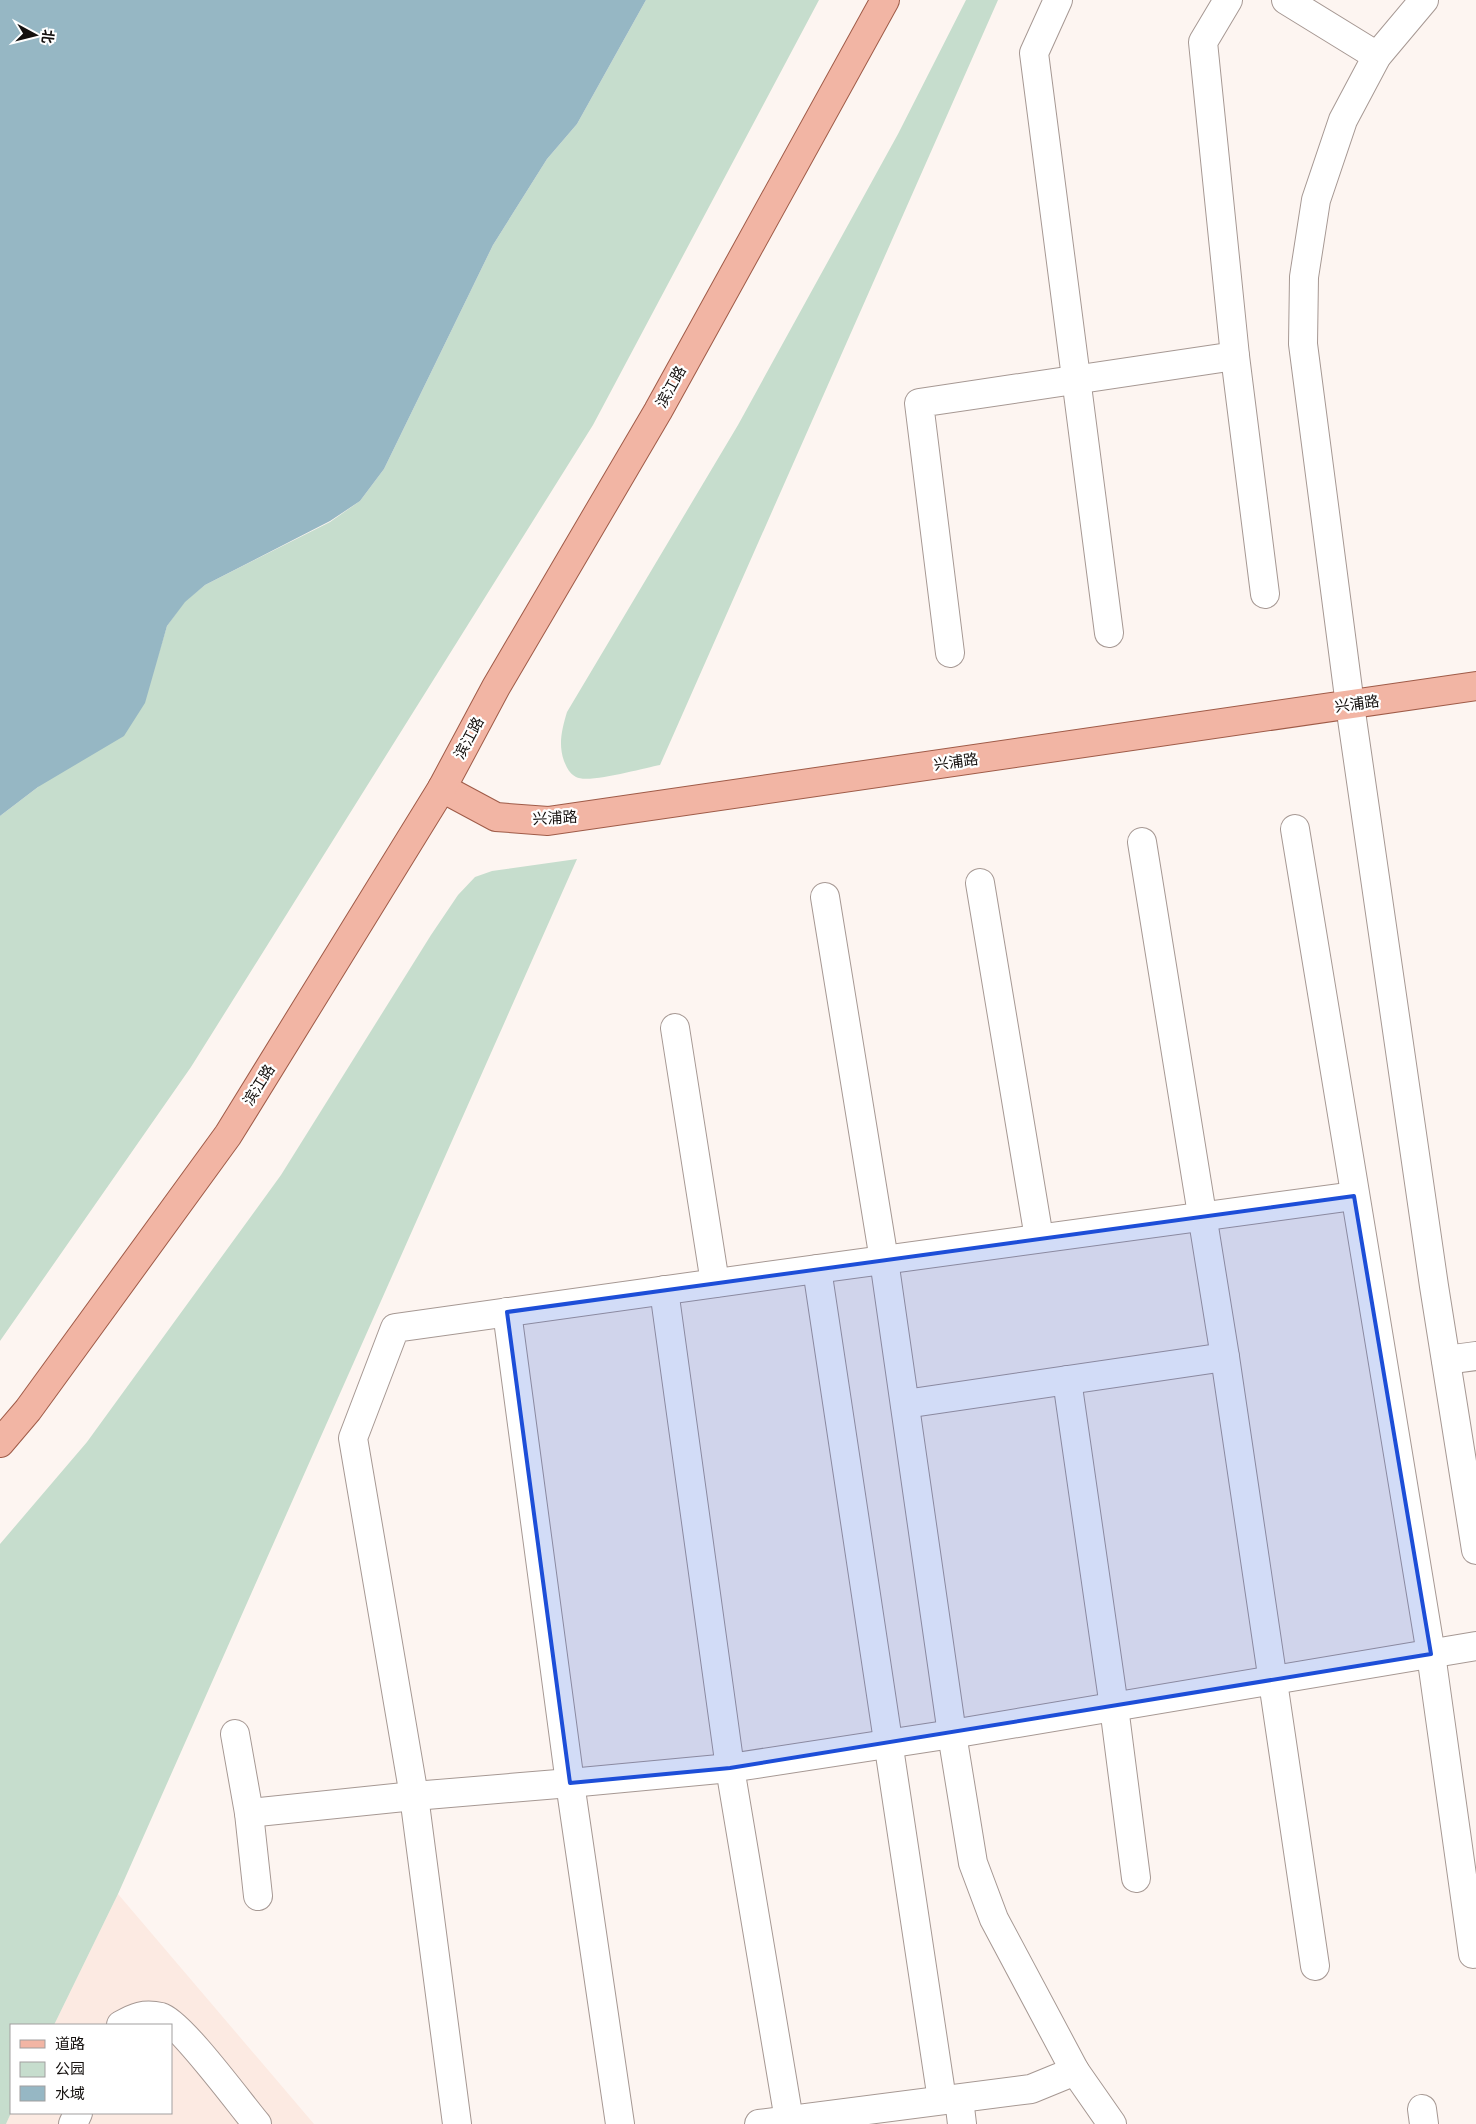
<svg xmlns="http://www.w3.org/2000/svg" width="1476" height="2124" font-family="Barlow,'Noto Sans SC',sans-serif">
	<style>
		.built { fill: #fceae2 }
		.green { fill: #c6ddcd }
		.water { fill: #96b7c4 }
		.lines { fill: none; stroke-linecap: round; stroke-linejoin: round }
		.minor-casing { stroke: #a69893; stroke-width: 30 }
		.major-casing { stroke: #9f5b48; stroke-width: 30 }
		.minor { stroke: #fff; stroke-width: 28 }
		.major { stroke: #f2b5a4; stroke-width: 28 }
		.marked { fill: #1d4ed8; fill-opacity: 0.2; stroke: #1d4ed8; stroke-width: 4; stroke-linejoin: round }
		.labels { text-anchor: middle; stroke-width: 4.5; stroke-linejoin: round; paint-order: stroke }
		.street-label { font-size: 15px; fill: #14100e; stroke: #fff }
	</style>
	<rect width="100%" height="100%" fill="#fdf5f1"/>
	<!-- built -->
	<polygon class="built" points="118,1894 314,2124 6,2124 11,2113 171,2113 171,2025 54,2025"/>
	<!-- green -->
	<g class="green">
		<polygon points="646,0 819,0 593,425 191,1067 0,1341 0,816 38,787 156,662 167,626 184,602 205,585 330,522 360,501 384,469 493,245 547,159 577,124"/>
		<path d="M966,0H998L660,765C644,768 588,784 576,777C569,773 567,768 564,761C558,744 562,729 567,712L738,425L898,134Z"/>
		<polygon points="577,859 118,1894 54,2025 11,2025 11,2113 6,2124 0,2124 0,1544 87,1442 281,1175 431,935 458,895 475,877 492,871"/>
	</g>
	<!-- water -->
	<polygon class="water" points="0,0 646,0 577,124 547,159 493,245 384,469 360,501 330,521 205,585 185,602 167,626 145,703 124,736 38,787 0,816"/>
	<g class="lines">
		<!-- minor casing -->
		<g class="minor-casing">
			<g id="minor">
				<polyline points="1058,0 1034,53 1109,633"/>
				<polyline points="1228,0 1203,42 1235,356 1265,594"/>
				<polyline points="1286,0 1377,56"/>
				<polyline points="1424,0 1377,56 1343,120 1316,200 1304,277 1303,344 1350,705 1434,1286 1476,1550"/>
				<polyline points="950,653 919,403 1235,356"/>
				<polyline points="1295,829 1431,1654 1473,1954"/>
				<polyline points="1142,842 1225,1357 1315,1966"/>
				<polyline points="980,883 1039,1238"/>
				<polyline points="825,897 884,1260 952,1734 973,1863 994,1919 1075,2071 1112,2124"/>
				<polyline points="675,1028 715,1283"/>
				<polyline points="817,1269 942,2100"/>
				<polyline points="664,1290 730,1768 789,2120"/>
				<polyline points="507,1312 570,1783 620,2124"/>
				<polyline points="1446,1360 1476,1356"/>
				<polyline points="1067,1380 1114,1707 1136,1878"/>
				<polyline points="905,1404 1225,1357"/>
				<polyline points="235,1734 249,1813 258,1896"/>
				<polyline points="249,1813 414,1796 570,1783 730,1768 952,1734 1476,1646"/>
				<path d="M121,2025C135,2017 144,2013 161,2017C180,2022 241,2105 257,2124"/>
				<polyline points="959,2099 962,2124"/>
				<polyline points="1422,2109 1424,2124"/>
				<polyline points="73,2124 78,2113"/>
				<polyline points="457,2124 414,1796 353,1438 395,1328 817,1269 1354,1196"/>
				<polyline points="759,2124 1031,2089 1075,2071"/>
			</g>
		</g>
		<!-- major casing -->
		<g class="major-casing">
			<g id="major">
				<polyline points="442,788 496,817 548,821 1476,686"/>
				<polyline points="0,1443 28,1410 228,1135 442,788 496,687 658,411 885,0"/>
			</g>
		</g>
		<!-- minor -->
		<use href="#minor" class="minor"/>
		<!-- major -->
		<use href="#major" class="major"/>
	</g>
	<!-- marked area -->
	<path class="marked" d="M1354,1196L1431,1654L730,1768L570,1783L507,1312Z"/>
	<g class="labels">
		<!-- street labels -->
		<g class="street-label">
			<text transform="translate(671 387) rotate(-61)" y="5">滨江路</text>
			<text transform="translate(1357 704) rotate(-8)" y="5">兴浦路</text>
			<text transform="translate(469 738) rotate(-62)" y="5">滨江路</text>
			<text transform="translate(956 762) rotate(-8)" y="5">兴浦路</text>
			<text transform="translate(555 818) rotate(-3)" y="5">兴浦路</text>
			<text transform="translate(259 1085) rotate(-58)" y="5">滨江路</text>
		</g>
	</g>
	<!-- legend -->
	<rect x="10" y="2024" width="162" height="90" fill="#ffffff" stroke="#a19f9f"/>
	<rect x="20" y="2040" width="25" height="8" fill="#f2b5a4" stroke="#a19f9f"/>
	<text x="55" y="2049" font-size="15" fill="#14100e">道路</text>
	<rect x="20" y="2062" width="25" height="15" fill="#c6ddcd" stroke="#a19f9f"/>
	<text x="55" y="2074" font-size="15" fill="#14100e">公园</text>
	<rect x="20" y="2086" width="25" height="15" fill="#96b7c4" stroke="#a19f9f"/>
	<text x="55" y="2099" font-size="15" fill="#14100e">水域</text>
	<!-- north arrow -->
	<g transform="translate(35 35) rotate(97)" stroke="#ffffff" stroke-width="4" paint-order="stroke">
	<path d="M0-4L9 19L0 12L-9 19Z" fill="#14100e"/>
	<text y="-8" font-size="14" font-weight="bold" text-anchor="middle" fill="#14100e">北</text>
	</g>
</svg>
